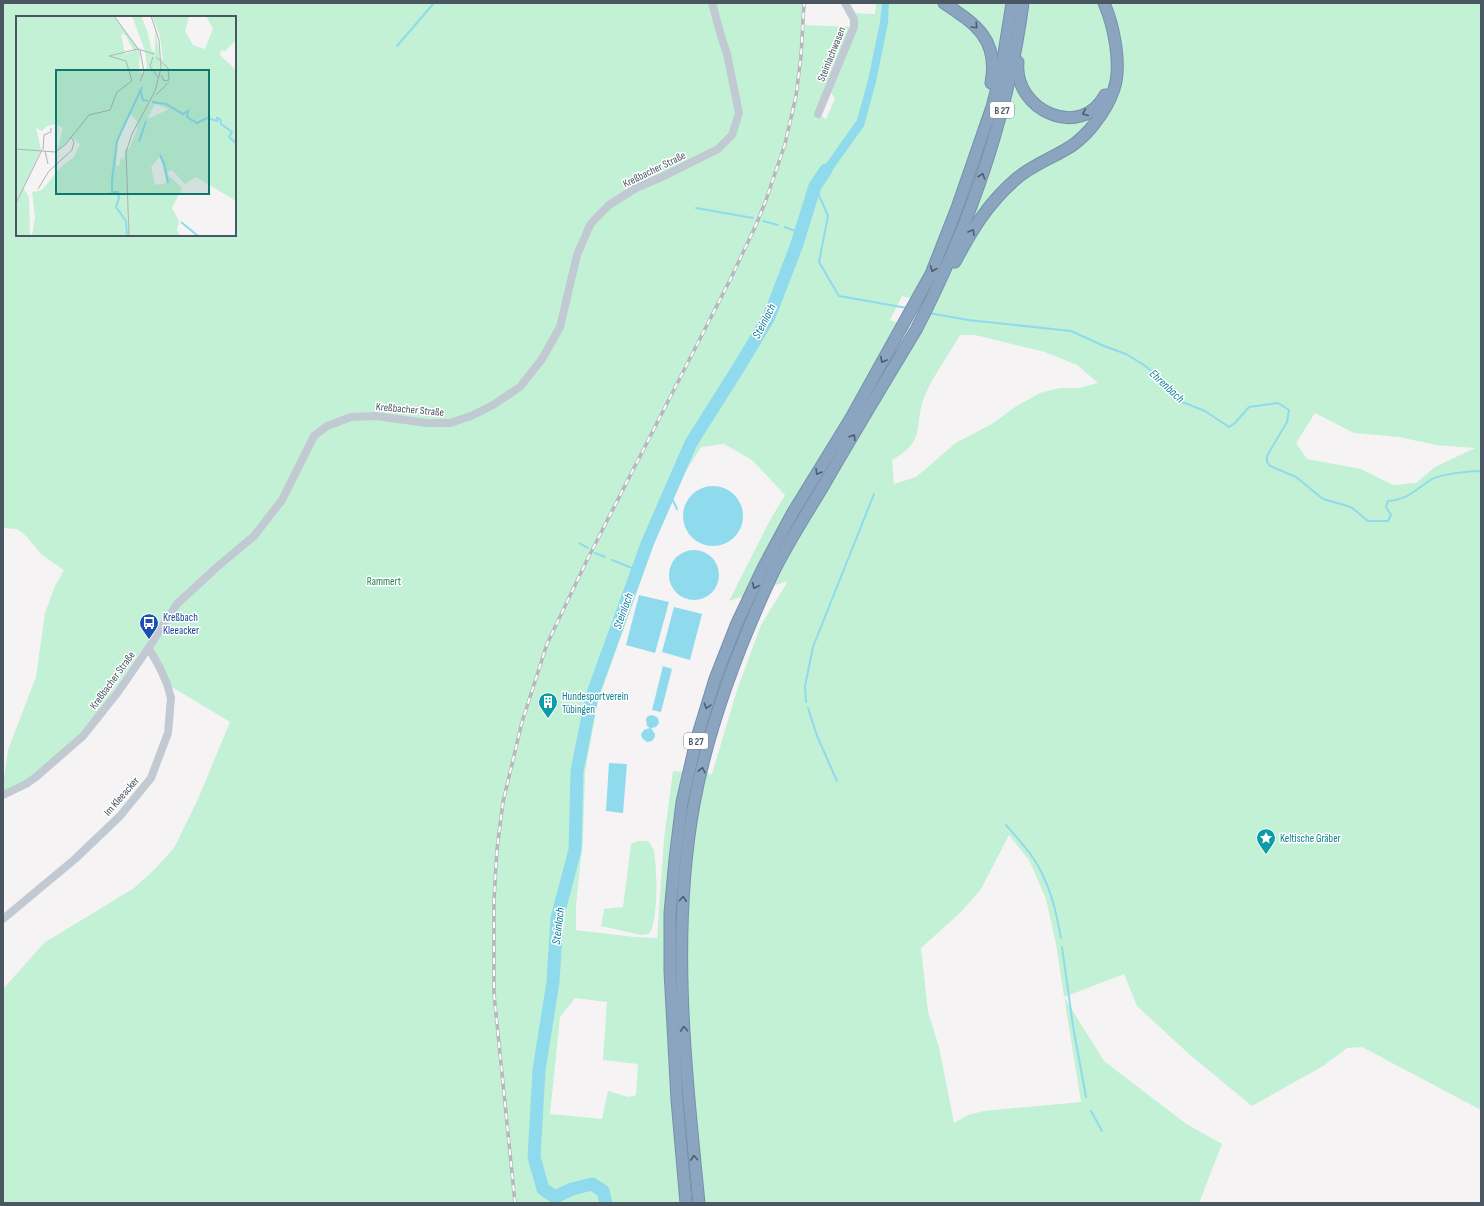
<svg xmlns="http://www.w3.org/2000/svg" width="1484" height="1206" font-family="'Sofia Sans Condensed',sans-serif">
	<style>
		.green { fill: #c3f1d5; fill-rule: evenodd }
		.water { fill: #90daee }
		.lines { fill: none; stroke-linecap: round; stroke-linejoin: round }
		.stream { stroke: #90daee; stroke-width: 2 }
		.river { stroke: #90daee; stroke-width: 13 }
		.highway-casing { stroke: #7690ad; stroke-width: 13 }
		.minor { stroke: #c1cad2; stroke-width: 8 }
		.highway { stroke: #8ba5c1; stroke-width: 11 }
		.rail-casing { stroke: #b5b8bd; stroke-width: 3.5 }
		.rail { stroke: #fff; stroke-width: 2; stroke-dasharray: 6; stroke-linecap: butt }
		.oneway { stroke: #505e6b }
		.labels { text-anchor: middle; stroke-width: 3; stroke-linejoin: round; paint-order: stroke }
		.shield { fill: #fff; stroke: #808990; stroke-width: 1 }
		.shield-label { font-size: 10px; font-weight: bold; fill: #4a5661 }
		.street-label { font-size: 11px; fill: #4a5661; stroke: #fff }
		.park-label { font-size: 11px; fill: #17864f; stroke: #fff }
		.transit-label { font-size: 11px; fill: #164399; stroke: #fff; text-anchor: start }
		.culture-label { font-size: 11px; fill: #0d838f; stroke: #fff; text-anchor: start }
		.water-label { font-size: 12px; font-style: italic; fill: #0c7c9b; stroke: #fff }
		.inset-river { fill: none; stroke: #90daee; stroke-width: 2 }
		.inset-road { fill: none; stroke: #b1b4b9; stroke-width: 1 }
		.view { fill: #0f766e; fill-opacity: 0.15; stroke: #0f766e; stroke-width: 2 }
		.inset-edge { fill: none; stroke: #4a5661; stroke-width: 2 }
	</style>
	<rect width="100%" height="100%" fill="#f5f3f3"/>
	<!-- green -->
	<g class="green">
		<path d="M3,3H804V25L853,27L852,13L875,14L876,3H1481V1110L1362,1047L1347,1048L1323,1066L1252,1106L1189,1054L1137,1006L1124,974L1064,997L1104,1061L1185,1123L1222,1144L1199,1203H3V989L44,943L134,888L154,870L174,848L198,799L230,722L167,684L151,652L164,618L100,710L78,736L29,780L4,793V778L8,750L36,677L45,613L55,586L64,570L42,555L26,536L17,529L3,528ZM17,17H235V235H17ZM829,89L835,99L826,119L818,114ZM902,296L932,304L916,330L890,320ZM960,335H975L1045,352L1077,365L1098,383L1079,388H1060L1040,393L1015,407L992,424L957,442L916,477L894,484L892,460C929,440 912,423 926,393C935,373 949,354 960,335ZM1315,413L1354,433L1399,437L1436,445L1475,448L1435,467L1416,483L1393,485L1361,469L1307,459L1296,443ZM724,444L752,460L785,495L769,522L729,601L788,581L761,625L737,690L712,774L673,771L664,839L657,938L634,937L576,930V904L583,840L585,772L598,701L655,541L684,474L701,447ZM1009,835L1029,860L1046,899L1056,944L1064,996L1081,1102L984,1111L968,1115L954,1123L939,1047L928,1012L921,948L962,911L981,889ZM575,998L607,1002L603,1060L638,1064L636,1095L629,1097L608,1091L602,1119L550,1114L560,1017Z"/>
		<path d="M638,841H648C650,844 654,848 654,852C657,869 659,920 649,934L641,935L601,926L604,909L623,907L631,844Z"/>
	</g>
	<!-- water -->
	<g class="water">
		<polygon points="882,3 889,3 888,23 876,82 864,126 819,189 813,182 857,120 868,80 880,22"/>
		<circle cx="713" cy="516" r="30"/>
		<circle cx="694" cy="575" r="25"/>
		<polygon points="639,595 669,602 655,653 626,645"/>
		<polygon points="674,607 702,614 690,660 662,652"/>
		<polygon points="663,666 672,669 661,712 652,710"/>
		<path d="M653,715L658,718L659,723L656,727L651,728L655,734C655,739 652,742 647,742L642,738L641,734L644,730L650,728L647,726L646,719L648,716Z"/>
		<polygon points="609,763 627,764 623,813 606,811"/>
	</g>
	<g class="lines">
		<!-- stream -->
		<g class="stream">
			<polyline points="397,46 434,3"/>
			<polyline points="815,186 828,216 819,262 839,296 907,308"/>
			<polyline points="696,208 753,218"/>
			<polyline points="763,221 778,225"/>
			<polyline points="785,227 800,233"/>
			<path d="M929,313L968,320L1071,331L1104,346L1126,354L1144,365L1174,389L1180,401L1205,411L1229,427L1235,423L1249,407L1278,403L1289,410L1287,422L1267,456V462L1270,466L1296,477L1323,499L1351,507L1368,521H1388L1391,515L1386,507L1388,501C1408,500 1416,489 1432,479C1441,474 1470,471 1481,471"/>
			<polyline points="669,492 677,509"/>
			<polyline points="579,543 588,548"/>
			<polyline points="595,553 605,557"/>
			<polyline points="612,560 637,570"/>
			<polyline points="806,702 805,686 813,647 874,494"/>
			<polyline points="808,708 817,736 837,781"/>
			<path d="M1006,825C1020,841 1036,858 1044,878C1053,897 1057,917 1061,938"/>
			<polyline points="1062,947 1073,1026 1086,1097"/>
			<polyline points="1091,1111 1102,1131"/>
		</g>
		<!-- river -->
		<polyline class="river" points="606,1203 603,1191 592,1184 572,1189 555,1197 543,1189 534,1157 539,1070 553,982 557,918 575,850 577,771 592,696 647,544 691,443 739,367 769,317 796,247 815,186 826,170"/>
		<!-- highway casing -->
		<g class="highway-casing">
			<g id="highway">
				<path d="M944,3C977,25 999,40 991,83"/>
				<path d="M1018,62C1013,110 1081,141 1105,95"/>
				<path d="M955,262C972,230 988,203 1016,179C1032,165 1055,157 1073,145C1081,139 1089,131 1095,123C1103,113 1110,101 1114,89C1122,65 1114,26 1104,3"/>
				<polyline points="686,1203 677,1100 670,971 670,913 675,859 682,802 696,741 715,679 737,623 763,568 792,514 851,418 931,274 957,208 992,107 1001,72 1012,3"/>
				<path d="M699,1203C686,1071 670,936 694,804C709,724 738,648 772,575C786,546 804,518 821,490C852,436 884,383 916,330C969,227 1008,118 1023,3"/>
			</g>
		</g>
		<!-- minor -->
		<g class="minor">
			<polyline points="818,114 854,27 854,19 845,3"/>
			<polyline points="3,795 26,784 36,777 83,736 118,692 147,650 177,604 217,567 254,536 282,500 314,436 327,426 351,417 376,416 427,423 450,423 471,416 493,405 520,387 542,359 560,327 577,255 590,225 595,219 609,205 636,188 662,177 718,149 732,135 739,113 727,54 721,36 712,3"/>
			<polyline points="3,919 75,859 120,816 151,778 168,733 171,698 167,684 160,668 151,652 147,650"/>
		</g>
		<!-- highway -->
		<use href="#highway" class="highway"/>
		<!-- rail casing -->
		<g class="rail-casing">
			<polyline id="rail" points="515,1203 494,994 494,900 497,849 503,802 522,722 547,644 587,560 730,280 756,225 766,200 785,144 796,96 801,56 804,3"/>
		</g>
		<!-- rail -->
		<use href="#rail" class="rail"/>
	</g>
	<!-- one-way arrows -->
	<defs><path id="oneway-chevron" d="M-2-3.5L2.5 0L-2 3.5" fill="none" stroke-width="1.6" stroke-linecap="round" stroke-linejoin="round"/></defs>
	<g class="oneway">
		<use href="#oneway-chevron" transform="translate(975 26) rotate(46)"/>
		<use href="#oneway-chevron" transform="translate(1085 113) rotate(158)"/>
		<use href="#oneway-chevron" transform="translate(982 176) rotate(-71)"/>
		<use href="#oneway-chevron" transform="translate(972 232) rotate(-60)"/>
		<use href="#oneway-chevron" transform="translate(933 269) rotate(113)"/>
		<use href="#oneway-chevron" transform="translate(883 360) rotate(119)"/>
		<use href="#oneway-chevron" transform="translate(853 437) rotate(-58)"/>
		<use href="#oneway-chevron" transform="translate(818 472) rotate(121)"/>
		<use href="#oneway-chevron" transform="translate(755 586) rotate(115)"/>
		<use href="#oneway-chevron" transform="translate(707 706) rotate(108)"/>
		<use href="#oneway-chevron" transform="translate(702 770) rotate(-77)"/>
		<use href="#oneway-chevron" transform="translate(683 899) rotate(-85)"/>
		<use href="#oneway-chevron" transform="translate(684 1029) rotate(-93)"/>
		<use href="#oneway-chevron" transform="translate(694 1158) rotate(-95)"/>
	</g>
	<!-- icons -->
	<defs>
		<g id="bus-pin" transform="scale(1)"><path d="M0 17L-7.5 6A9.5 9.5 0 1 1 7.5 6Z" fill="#1a4fb4" stroke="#fff"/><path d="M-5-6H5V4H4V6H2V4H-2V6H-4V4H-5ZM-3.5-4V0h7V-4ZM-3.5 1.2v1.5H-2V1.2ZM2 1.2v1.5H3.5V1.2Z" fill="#fff"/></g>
		<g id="building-pin" transform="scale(1)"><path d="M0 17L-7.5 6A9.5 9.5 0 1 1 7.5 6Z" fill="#0f9aa8" stroke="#fff"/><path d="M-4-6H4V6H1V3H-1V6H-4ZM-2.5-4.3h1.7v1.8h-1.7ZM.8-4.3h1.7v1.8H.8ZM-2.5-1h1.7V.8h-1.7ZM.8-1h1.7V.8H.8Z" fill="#fff"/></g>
		<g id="sight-pin" transform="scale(1)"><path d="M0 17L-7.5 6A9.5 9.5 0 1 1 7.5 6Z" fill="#0f9aa8" stroke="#fff"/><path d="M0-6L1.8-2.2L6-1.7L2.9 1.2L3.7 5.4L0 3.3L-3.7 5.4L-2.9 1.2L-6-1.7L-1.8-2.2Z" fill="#fff"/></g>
	</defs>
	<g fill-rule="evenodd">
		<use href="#bus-pin" x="149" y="623"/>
		<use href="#building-pin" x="548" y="702"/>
		<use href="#sight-pin" x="1266" y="838"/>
	</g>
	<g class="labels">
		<!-- shield labels -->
		<g class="shield">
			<rect x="990" y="102" width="24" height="16" rx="3"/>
			<rect x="684" y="733" width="24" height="16" rx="3"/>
		</g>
		<g class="shield-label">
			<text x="1002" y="114">B 27</text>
			<text x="696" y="745">B 27</text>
		</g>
		<!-- street labels -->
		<g class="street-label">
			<text transform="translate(831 54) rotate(-68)" y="4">Steinlachwasen</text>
			<text transform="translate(654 169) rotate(-26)" y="4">Kreßbacher Straße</text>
			<text transform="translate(410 409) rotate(5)" y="4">Kreßbacher Straße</text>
			<text transform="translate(112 680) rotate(-54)" y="4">Kreßbacher Straße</text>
			<text transform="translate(121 796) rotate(-49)" y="4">Im Kleeacker</text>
		</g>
		<!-- park labels -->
		<g class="park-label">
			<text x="384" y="585">Rammert</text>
		</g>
		<!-- transit labels -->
		<g class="transit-label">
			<text x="163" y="621">Kreßbach<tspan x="163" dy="13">Kleeacker</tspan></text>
		</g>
		<!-- culture labels -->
		<g class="culture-label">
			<text x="562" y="700">Hundesportverein<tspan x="562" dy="13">Tübingen</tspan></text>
			<text x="1280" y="842">Keltische Gräber</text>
		</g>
		<!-- water labels -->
		<g class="water-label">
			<text transform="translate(764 321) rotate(-63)" y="4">Steinlach</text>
			<text transform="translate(1167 386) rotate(43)" y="4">Ehrenbach</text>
			<text transform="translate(623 611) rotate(-70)" y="4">Steinlach</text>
			<text transform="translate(558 926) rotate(-83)" y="4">Steinlach</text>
		</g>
	</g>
	<!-- overview -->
	<g transform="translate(16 16)">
		<rect width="220" height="220" fill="#f5f3f3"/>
		<path d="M0,0H98L124,34L123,56L128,57L131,51L129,35L116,0H125L131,14L136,35L139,36V12L144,42L147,44L144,20L136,0H173L169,15L177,29L189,33L197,13L190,0H220V24L209,35L205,34L204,39L220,54V185L180,161L169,168L156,154L150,157L166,172L156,192L163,205L161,214L164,220H16L19,201L16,176L26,174L45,151L58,141L64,128L56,121L41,135L47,112L40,108L31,110L26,115L20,112L25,134L7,172L13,181L14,220H0ZM105,17L110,20L118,35L109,38ZM139,88L153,93L132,103V101ZM115,99L121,105V114L113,133H109L108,144L105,141L103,150L100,149L102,126L111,103ZM144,140L151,167L139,169L135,151Z" fill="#c3f1d5" fill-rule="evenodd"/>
		<path class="inset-river" d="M124,73L127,84L132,85M136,86L150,88L167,98L172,95L171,101L181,107L191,102L201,105V102L204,103L205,108L216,116L213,121L220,127M123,126L130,105M144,139L149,150M149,151L152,167M165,206L182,220M111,220L110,205L100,191L103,182L102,176H96V164L101,125L126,71"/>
		<path class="inset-road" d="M98,0L122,33L138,38M124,34L128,56L124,65M137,41L134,50L142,61M140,41L152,52L153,64L148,65L145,59M140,79L153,66M0,133L39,136L49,129L73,99L94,94L101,76L116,65L110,45L93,40L122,33M27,134L28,119L35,116V112M29,135L32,148M22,173L33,155L56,134L58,126L55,121M0,187L26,134M113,220L110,136L116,118L139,75L145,52L143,24L135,0"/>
		<path class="view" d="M40,54H193V178H40Z"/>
		<rect width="220" height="220" class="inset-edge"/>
	</g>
	<!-- border -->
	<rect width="1484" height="1206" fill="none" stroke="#4a5661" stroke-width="8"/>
</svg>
